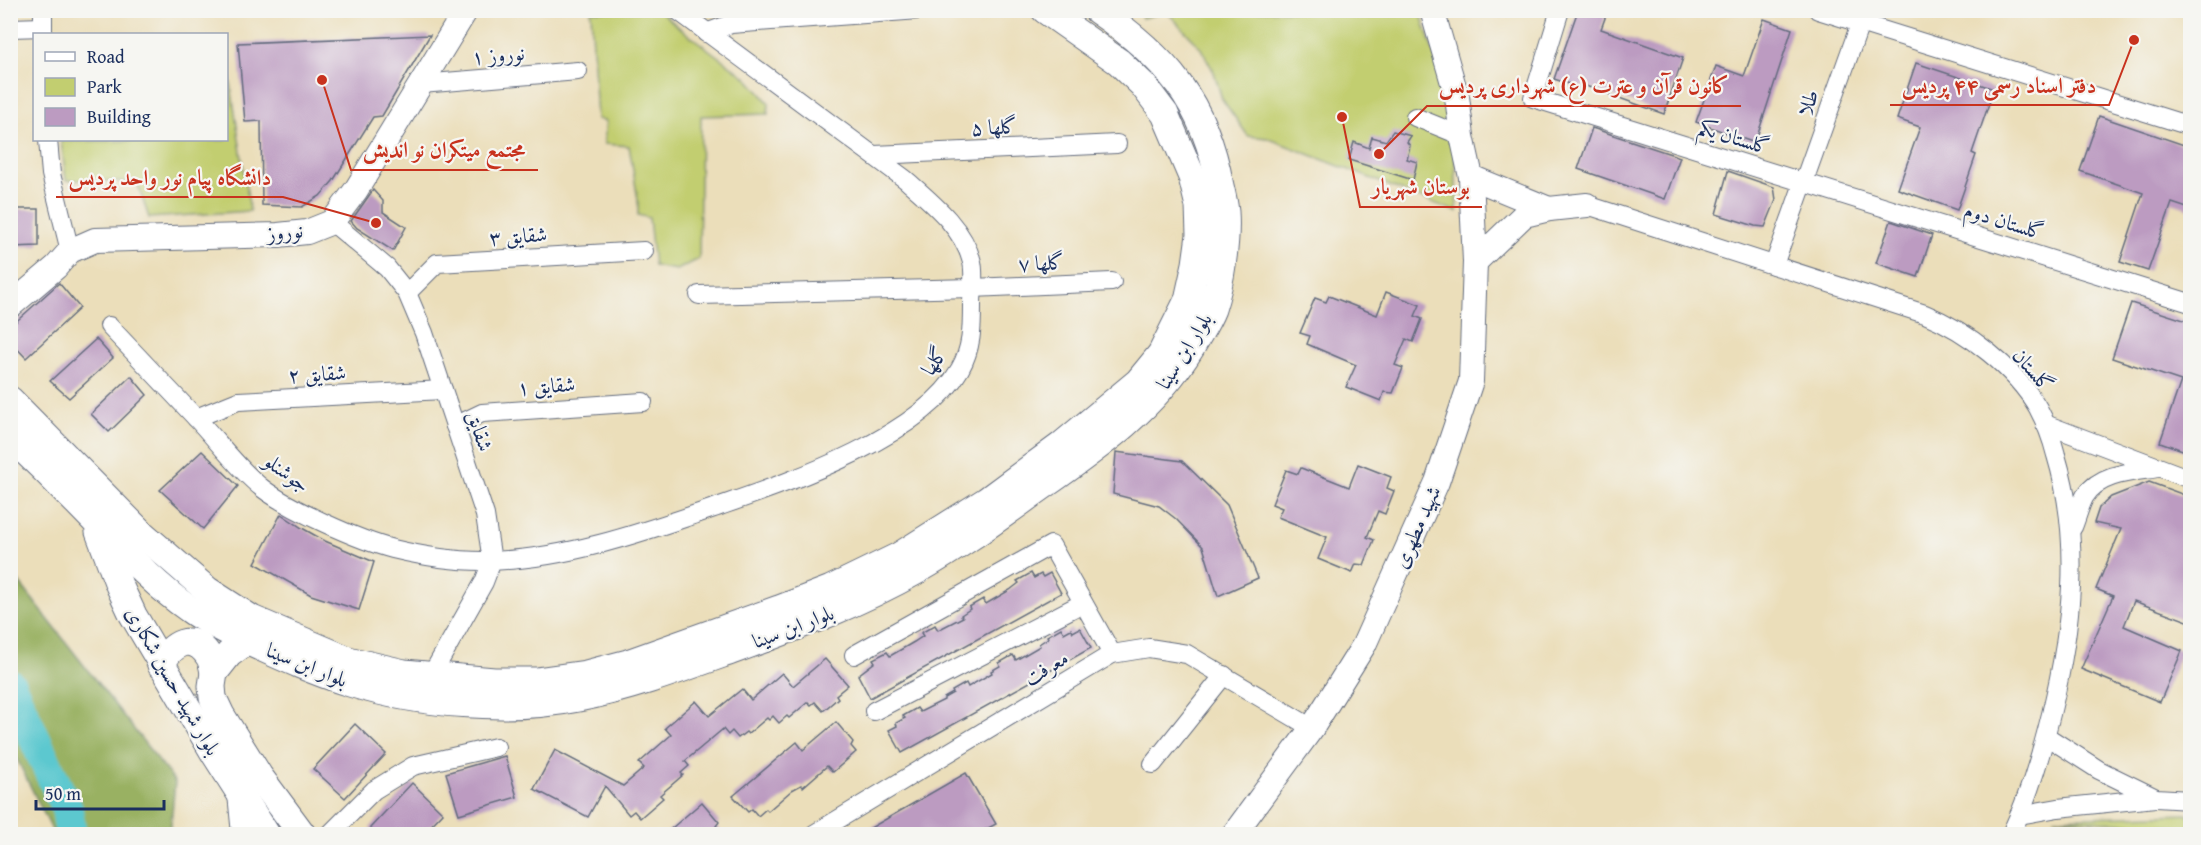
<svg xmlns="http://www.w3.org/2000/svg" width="2201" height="845" font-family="'Gentium Book Plus',Amiri,serif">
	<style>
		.green { fill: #c2ce70; stroke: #6e7e67; stroke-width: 1.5 }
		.forest { fill: #99b162; stroke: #5a7060; stroke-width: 1.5 }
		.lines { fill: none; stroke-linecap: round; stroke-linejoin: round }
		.river { stroke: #5bc8cf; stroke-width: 32 }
		.building { fill: #bc9bc1 }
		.minor-casing { stroke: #646c7e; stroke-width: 20 }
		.tertiary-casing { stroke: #646c7e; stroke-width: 26 }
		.secondary-casing { stroke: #646c7e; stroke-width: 29 }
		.minor { stroke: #fff; stroke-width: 18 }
		.tertiary { stroke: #fff; stroke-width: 24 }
		.secondary { stroke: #fff; stroke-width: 27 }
		.labels { text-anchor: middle; stroke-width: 4.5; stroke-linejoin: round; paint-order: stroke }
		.street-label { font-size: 21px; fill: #1b2f5e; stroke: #f6f6f2 }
		.leader { fill: none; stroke: #c8321e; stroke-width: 2 }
		.callout-dot { fill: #c8321e; stroke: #f6f6f2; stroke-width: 2 }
		.callout-label { font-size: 22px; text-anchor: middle; font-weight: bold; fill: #c8321e; stroke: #f6f6f2; stroke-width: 4.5; stroke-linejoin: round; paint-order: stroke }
	</style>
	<rect width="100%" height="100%" fill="#f6f6f2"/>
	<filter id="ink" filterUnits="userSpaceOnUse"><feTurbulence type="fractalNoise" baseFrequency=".0167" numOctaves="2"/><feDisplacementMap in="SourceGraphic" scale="12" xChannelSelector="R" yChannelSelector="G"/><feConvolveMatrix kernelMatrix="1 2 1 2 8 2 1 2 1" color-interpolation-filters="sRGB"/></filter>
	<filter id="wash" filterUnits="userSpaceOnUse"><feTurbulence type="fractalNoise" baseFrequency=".008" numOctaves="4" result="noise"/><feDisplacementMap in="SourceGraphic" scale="24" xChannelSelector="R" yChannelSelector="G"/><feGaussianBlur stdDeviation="1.35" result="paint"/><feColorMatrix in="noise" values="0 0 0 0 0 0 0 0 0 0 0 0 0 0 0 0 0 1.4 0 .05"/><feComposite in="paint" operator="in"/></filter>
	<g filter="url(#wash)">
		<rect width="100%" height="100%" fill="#ebdeba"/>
		<!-- green -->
		<g class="green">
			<polygon points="591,11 660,11 681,29 747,78 769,103 768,114 701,116 699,259 677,270 654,266 649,218 638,215 638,200 629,146 604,144 606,121 597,119"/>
			<polygon points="1140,11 1420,11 1447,95 1455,155 1457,212 1267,138 1248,136 1222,99 1214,72 1200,47 1167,12 1142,18"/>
			<polygon points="227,60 250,211 149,218 137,182 66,180 61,141 226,140"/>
			<polygon points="2190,814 2190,828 2054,818"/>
		</g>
		<!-- forest -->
		<polygon class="forest" points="11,574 19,582 175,782 170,834 54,834 11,747"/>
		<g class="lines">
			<!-- river -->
			<polyline class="river" points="10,685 67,809 71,834"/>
		</g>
		<g id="blocks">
			<!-- building -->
			<g class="building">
				<polygon points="1578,10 1608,10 1601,29 1683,58 1664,114 1583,85 1582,88 1554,79"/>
				<polygon points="1764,19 1792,29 1755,143 1696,122 1716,66 1744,76"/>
				<polygon points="430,35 382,116 373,117 333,181 320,196 302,207 262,205 261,121 245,122 238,43"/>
				<polygon points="1916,63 1994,89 1972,153 1976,155 1957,210 1898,189 1920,127 1897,119"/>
				<polygon points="2099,116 2190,147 2190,209 2172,203 2148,271 2120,262 2143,193 2080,171"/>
				<polygon points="1592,128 1680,157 1665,199 1578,169"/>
				<polygon points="1393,131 1411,136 1407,142 1410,146 1407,159 1417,162 1413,180 1349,160 1354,142 1369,148 1372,137 1386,141"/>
				<polygon points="1728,171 1774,187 1776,200 1765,227 1755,226 1716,214"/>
				<polygon points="373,190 383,201 383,212 406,227 393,251 357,228 351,221"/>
				<polygon points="18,209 39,209 39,246 10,247 10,230 18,230"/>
				<polygon points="1891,221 1932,235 1918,277 1876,263"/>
				<polygon points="59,283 80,308 26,358 10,341 10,327"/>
				<polygon points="1386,292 1420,305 1415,316 1422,319 1413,342 1406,339 1395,365 1403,368 1393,393 1384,392 1381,401 1346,387 1356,365 1307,344 1310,336 1300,333 1315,298 1326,302 1329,296 1377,315"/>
				<polygon points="2131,303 2190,322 2190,445 2188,452 2160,442 2181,381 2112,358"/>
				<polygon points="96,339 113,358 69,398 50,381"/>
				<polygon points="131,376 147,395 109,432 91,414"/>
				<polygon points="202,451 238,486 203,529 160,490"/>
				<polygon points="1116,452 1182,461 1227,505 1258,578 1218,596 1203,547 1176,519 1159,506 1113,494"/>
				<polygon points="1358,464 1391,477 1387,488 1394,491 1385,514 1378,511 1367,537 1374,540 1364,565 1356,564 1352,573 1318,559 1327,537 1278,517 1282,508 1272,504 1286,470 1298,474 1301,468 1349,487"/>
				<polygon points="2149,482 2190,497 2190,622 2134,601 2124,626 2182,651 2160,702 2081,669 2113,596 2096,589 2121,529 2094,523 2099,508 2111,497"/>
				<polygon points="281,514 302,528 325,541 374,562 359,610 311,595 255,563"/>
				<polygon points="1031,573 1034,578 1041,574 1043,577 1050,573 1061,593 870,698 858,675 875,662 873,659 887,652 890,656 914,642 923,636 921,633 935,625 938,630 963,617 961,615 970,609 969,607 983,599 986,604 1010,590 1019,583 1017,581"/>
				<polygon points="1061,628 1064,633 1071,629 1073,632 1080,628 1091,648 902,753 889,730 897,726 896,723 905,718 903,716 917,708 920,712 944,700 944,698 953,693 952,691 966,683 968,687 992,673 991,671 1000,666 999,663 1013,655 1016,660 1040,646 1039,644 1048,638 1047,636"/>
				<polygon points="825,659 848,685 836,695 838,698 823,711 815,702 811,705 808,702 789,718 787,716 779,723 773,716 769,720 767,718 748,734 746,732 738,738 732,731 728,735 723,729 685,761 689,766 681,773 683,775 660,795 663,798 640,818 634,811 629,815 605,786 588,817 534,789 555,750 623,786 644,768 639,763 671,735 665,728 696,701 709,716 742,689 751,700 782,673 793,686"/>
				<polygon points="836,722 853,742 851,746 856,752 833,772 827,766 803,787 801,785 792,790 768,811 766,809 758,816 752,809 748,812 733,796 797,742 803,750"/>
				<polygon points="355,724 386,754 345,798 313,769"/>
				<polygon points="505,756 517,797 459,814 446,773"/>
				<polygon points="966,773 996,824 977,834 860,834"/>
				<polygon points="412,783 443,813 423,834 377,834 370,828"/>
				<polygon points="702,802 719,822 716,826 723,834 665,834"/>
			</g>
		</g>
	</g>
	<g filter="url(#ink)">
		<use href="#blocks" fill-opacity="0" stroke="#646c7e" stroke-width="1.5"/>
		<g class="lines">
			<!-- minor casing -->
			<g class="minor-casing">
				<g id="minor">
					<polyline points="43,10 43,34"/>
					<polyline points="1560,10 1533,98 2190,303"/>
					<polyline points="1818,10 2190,126"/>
					<polyline points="10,28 43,27"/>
					<polyline points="706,33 731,24 919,10"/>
					<polyline points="421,84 578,71"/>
					<polyline points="1415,117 1462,136"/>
					<polyline points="48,140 51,174 70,251"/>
					<polyline points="874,155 1117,144"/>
					<path d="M1587,205L1925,314C1967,331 2015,368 2038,408C2046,423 2052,439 2056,455C2082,541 2072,628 2051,714C2041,755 2029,796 2011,834"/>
					<polyline points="332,222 387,268 407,293 424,333 485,515 492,561 484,582 431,676"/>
					<polyline points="1774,265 1860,24"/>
					<polyline points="407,293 437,263 644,251"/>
					<polyline points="699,295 972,288 1112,282"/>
					<path d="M109,326C138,357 167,387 196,418C216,439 240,471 262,488C291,510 358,540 393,549C422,556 454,561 483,561C561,561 644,532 717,507C789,482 921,438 960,369C972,348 972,328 972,305C972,292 975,275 972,262C963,227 931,202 905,179L677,10"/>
					<polyline points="196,418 238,401 443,390"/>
					<polyline points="2045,424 2190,479"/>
					<polyline points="455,426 482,413 643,402"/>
					<path d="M2073,527C2077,517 2080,505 2085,496C2100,473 2133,472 2158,468"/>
					<polyline points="854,655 1051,545 1112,654"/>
					<polyline points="874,711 1083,603"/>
					<polyline points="2046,736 2099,770 2156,798 2190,800"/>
					<polyline points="1153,764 1224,675"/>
					<polyline points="2019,815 2058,808 2155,798"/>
					<polyline points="330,834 374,790 413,766 496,747"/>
					<polyline points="814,834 1112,654 1149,648 1187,654 1312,728"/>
				</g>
			</g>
			<!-- tertiary casing -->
			<g class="tertiary-casing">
				<g id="tertiary">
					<polyline points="1432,10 1457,97 1462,136 1471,177 1549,209"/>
					<polyline points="1475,262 1524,215 1549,209 1587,205"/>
					<polyline points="10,306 56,267 70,251 95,240 278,235 307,232 332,222 356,190 466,10"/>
					<polyline points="240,794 244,834"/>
					<polyline points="1234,834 1312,728 1364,645 1437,482 1471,381 1475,262 1471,177"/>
				</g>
			</g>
			<!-- secondary casing -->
			<g class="secondary-casing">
				<g id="secondary">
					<polyline points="10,400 140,532 207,590 252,619 348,660 404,673 494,681 536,681 586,674 628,663 779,609 831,589 899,556 986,501 1062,445 1138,382 1161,354 1188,300 1196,264 1200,235 1199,206 1192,177 1165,114 1143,85 1119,62 1045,10"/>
					<path d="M10,436C38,463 65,490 92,518C123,550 152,583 189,609C208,623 230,632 251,643C284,658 315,672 350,683C417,704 509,712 578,698C630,688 681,669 731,651C795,628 858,604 918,570C962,545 1002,515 1043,486C1100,446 1154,408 1191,348C1198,335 1207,322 1212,309C1221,282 1227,240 1225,212C1224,203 1222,194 1220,186C1205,102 1166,57 1097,10"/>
					<polyline points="99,532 119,585 133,615 213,751 266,834"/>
					<polyline points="251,625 247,641 229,654 214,673 212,686 213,698 221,715 259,776 302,834"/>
					<path d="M161,665C171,644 192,631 208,655C212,660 213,667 214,673"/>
				</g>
			</g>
			<!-- minor -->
			<use href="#minor" class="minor"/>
			<!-- tertiary -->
			<use href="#tertiary" class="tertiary"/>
			<!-- secondary -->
			<use href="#secondary" class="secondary"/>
		</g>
	</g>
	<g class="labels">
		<!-- street labels -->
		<g class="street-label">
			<text transform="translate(498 55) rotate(-5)" y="7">نوروز ۱</text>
			<text transform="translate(1808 103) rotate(-71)" y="7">طلا</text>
			<text transform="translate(994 127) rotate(-3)" y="7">گلها ۵</text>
			<text transform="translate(1734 137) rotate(17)" y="7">گلستان یکم</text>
			<text transform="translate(2004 221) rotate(17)" y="7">گلستان دوم</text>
			<text transform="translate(285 232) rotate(-6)" y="7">نوروز</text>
			<text transform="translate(518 236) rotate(-4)" y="7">شقایق ۳</text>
			<text transform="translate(1041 263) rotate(-3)" y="7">گلها ۷</text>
			<text transform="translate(1184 351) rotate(-58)" y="7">بلوار ابن سینا</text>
			<text transform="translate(934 361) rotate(-57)" y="7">گلها</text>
			<text transform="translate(2033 370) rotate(49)" y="7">گلستان</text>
			<text transform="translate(317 374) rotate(-3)" y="7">شقایق ۲</text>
			<text transform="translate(546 386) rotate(-4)" y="7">شقایق ۱</text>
			<text transform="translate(480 431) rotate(72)" y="7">شقایق</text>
			<text transform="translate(287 473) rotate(36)" y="7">جوشنلو</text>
			<text transform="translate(1417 527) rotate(-66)" y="7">شهید مطهری</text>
			<text transform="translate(793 627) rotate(-21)" y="7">بلوار ابن سینا</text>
			<text transform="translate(307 665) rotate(22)" y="7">بلوار ابن سینا</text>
			<text transform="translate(1046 668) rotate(-31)" y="7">معرفت</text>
			<text transform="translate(173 681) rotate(60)" y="7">بلوار شهید حسین شکاری</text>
		</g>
	</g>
	<!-- callouts -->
	<path class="leader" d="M2134 40L2109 105H1890M1379 154L1427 106H1741M322 80L351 170H538M376 223L283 197H56M1342 117L1360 207H1482"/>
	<g class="callout-dot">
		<circle cx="2134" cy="40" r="6"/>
		<circle cx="1379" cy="154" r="6"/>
		<circle cx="322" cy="80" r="6"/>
		<circle cx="376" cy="223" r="6"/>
		<circle cx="1342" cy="117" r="6"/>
	</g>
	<g class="callout-label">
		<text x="1999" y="93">دفتر اسناد رسمی ۴۴ پردیس</text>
		<text x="1584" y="93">کانون قرآن و عترت (ع) شهرداری پردیس</text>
		<text x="444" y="157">مجتمع میتکران نو اندیش</text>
		<text x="170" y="185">دانشگاه پیام نور واحد پردیس</text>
		<text x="1421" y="194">بوستان شهریار</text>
	</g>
	<!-- margin -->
	<rect width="2201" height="845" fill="none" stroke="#f6f6f2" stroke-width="36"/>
	<!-- legend -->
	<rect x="33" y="33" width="195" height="108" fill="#f6f6f2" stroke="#9ea6b7" stroke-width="1.5"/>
	<rect x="45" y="52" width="30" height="9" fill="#ffffff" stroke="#9ea6b7" stroke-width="1.5"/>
	<text x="87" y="63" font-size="18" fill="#1b2f5e">Road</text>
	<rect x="45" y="78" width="30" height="18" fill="#c2ce70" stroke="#9ea6b7" stroke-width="1.5"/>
	<text x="87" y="93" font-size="18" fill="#1b2f5e">Park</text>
	<rect x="45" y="108" width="30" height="18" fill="#bc9bc1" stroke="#9ea6b7" stroke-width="1.5"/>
	<text x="87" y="123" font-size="18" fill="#1b2f5e">Building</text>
	<!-- scale -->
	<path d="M36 800v9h128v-9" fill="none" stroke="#1b2f5e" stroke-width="3"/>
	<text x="45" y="800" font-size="18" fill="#1b2f5e" stroke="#f6f6f2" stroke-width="4.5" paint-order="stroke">50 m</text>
</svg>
